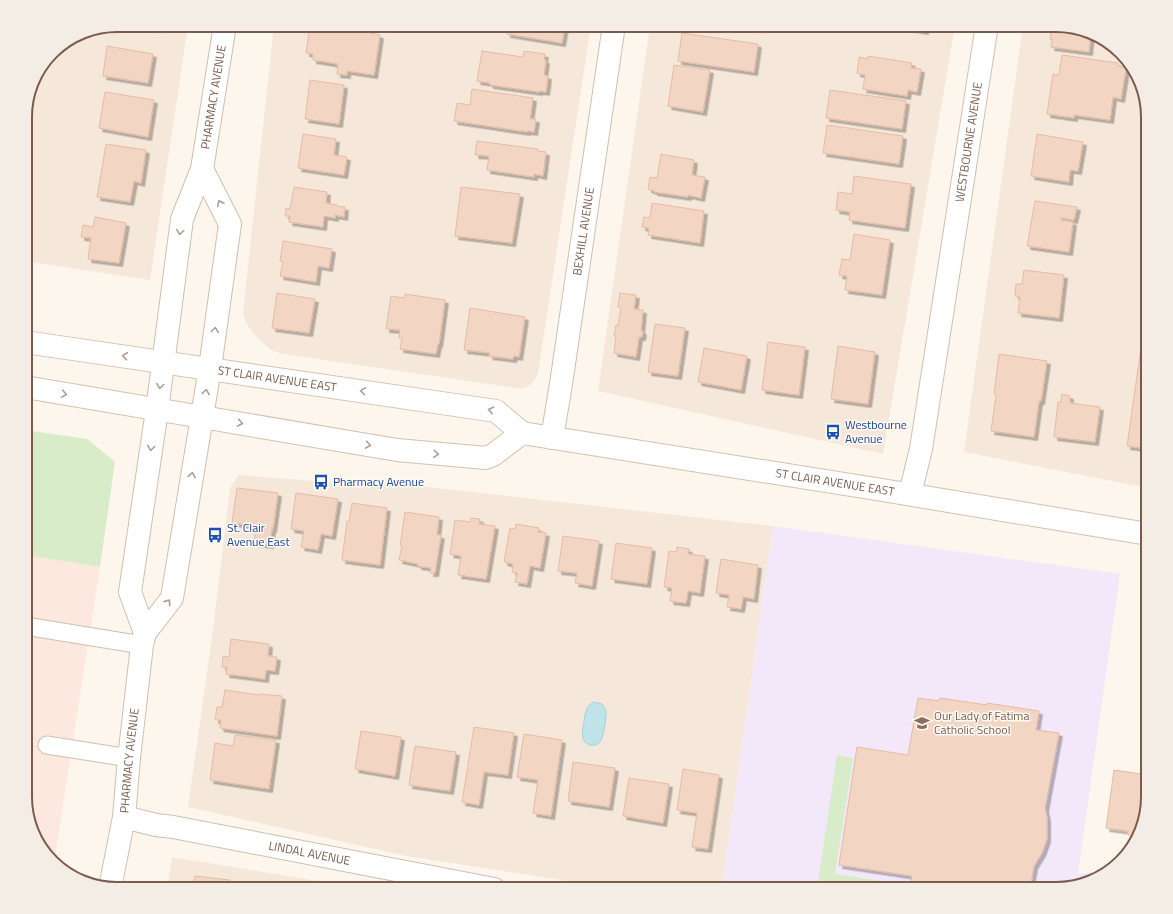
<svg xmlns="http://www.w3.org/2000/svg" width="1173" height="914" font-family="'Titillium Web',sans-serif">
	<style>
		.residential { fill: #f5e8da }
		.commercial { fill: #fde8e0 }
		.education { fill: #f3e8fa }
		.green { fill: #d8ecc9 }
		.water { fill: #bfe3e8; stroke: #a5d3da }
		.building { fill: #f3d5c3; stroke: #e6bba3; filter: url(#shadow) }
		.lines { fill: none; stroke-linecap: round; stroke-linejoin: round }
		.service-casing { stroke: #d1beb0; stroke-width: 19 }
		.minor-casing { stroke: #d1beb0; stroke-width: 24 }
		.tertiary-casing { stroke: #d1beb0; stroke-width: 24 }
		.secondary-casing { stroke: #d6c0b0; stroke-width: 24 }
		.service { stroke: #fff; stroke-width: 17 }
		.minor { stroke: #fff; stroke-width: 22 }
		.tertiary { stroke: #fff; stroke-width: 22 }
		.secondary { stroke: #fff; stroke-width: 22 }
		.oneway { stroke: #af9d94 }
		.labels { text-anchor: middle; stroke-width: 3; stroke-linejoin: round; paint-order: stroke }
		.street-label { font-size: 12px; fill: #7a5c4d; stroke: #fffaf3 }
		.transit-label { font-size: 12px; fill: #164399; stroke: #fffaf3; text-anchor: start }
		.education-label { font-size: 12px; fill: #785e54; stroke: #fffaf3; text-anchor: start }
		.rim { fill: none; stroke: #7a5c4d; stroke-width: 2 }
	</style>
	<defs>
		<filter id="shadow"><feDropShadow dx="3.5" dy="3.5" stdDeviation="0" flood-color="#0004"/></filter>
	</defs>
	<rect width="100%" height="100%" fill="#fdf6ec"/>
	<!-- residential -->
	<g class="residential">
		<polygon points="117,25 188,25 150,280 25,261 25,111 35,76 56,48 82,32"/>
		<polygon points="274,25 591,25 538,373 535,379 531,384 525,388 516,388 283,354 273,351 265,345 254,334 246,323 243,312"/>
		<polygon points="650,25 955,25 883,454 598,391"/>
		<polygon points="1023,25 1056,25 1091,32 1116,48 1139,77 1148,117 1148,488 964,452"/>
		<polygon points="239,475 340,483 419,486 773,526 722,889 620,889 406,856 188,807 213,630 230,488"/>
		<polygon points="172,857 324,882 349,889 167,889"/>
	</g>
	<!-- commercial -->
	<polygon class="commercial" points="25,555 100,567 54,863 34,837 25,803"/>
	<!-- education -->
	<polygon class="education" points="773,526 1120,574 1078,874 1107,871 1096,880 1056,889 722,889"/>
	<!-- green -->
	<g class="green">
		<polygon points="25,430 87,439 115,462 100,567 25,555"/>
		<polygon points="837,755 853,758 835,874 902,884 901,889 817,889"/>
	</g>
	<!-- water -->
	<path class="water" d="M594,702L602,704C604,707 606,709 606,712C606,719 604,738 599,743C596,745 593,746 590,745C579,742 583,729 584,721C585,713 586,706 594,702Z"/>
	<!-- building -->
	<g class="building">
		<polygon points="131,25 157,25 157,29"/>
		<polygon points="310,25 371,25 370,33 380,35 374,75 347,71 347,75 337,74 338,64 313,60 313,54 306,53"/>
		<polygon points="508,25 565,25 562,43 507,34"/>
		<polygon points="729,25 760,25 760,29"/>
		<polygon points="888,25 925,25 925,31"/>
		<polygon points="1052,25 1091,32 1089,52 1051,47 1052,39 1050,39"/>
		<polygon points="682,33 758,44 754,72 678,61"/>
		<polygon points="107,46 153,54 148,83 103,76"/>
		<polygon points="482,51 523,57 524,51 545,54 544,60 546,60 544,75 548,76 546,92 540,91 539,92 490,85 490,83 477,81"/>
		<polygon points="1062,55 1118,63 1118,66 1126,68 1121,99 1113,97 1110,120 1074,115 1074,118 1047,114 1053,74 1059,75"/>
		<polygon points="868,56 912,63 911,68 921,69 917,92 908,90 907,96 863,89 865,75 857,73 859,57 868,59"/>
		<polygon points="674,65 710,70 703,112 668,106"/>
		<polygon points="310,80 344,85 339,124 305,119"/>
		<polygon points="472,89 533,98 530,119 536,119 534,132 528,131 527,132 454,121 457,103 470,105"/>
		<polygon points="830,90 906,101 902,129 826,118"/>
		<polygon points="105,92 154,100 148,137 99,128"/>
		<polygon points="827,125 903,136 899,164 823,153"/>
		<polygon points="303,134 336,139 334,155 347,157 344,175 298,168"/>
		<polygon points="1037,134 1083,142 1078,171 1070,170 1069,182 1031,176"/>
		<polygon points="477,141 538,149 538,151 546,152 543,176 534,174 534,177 487,170 489,156 475,155"/>
		<polygon points="106,144 146,150 141,183 134,181 130,202 97,197"/>
		<polygon points="661,154 694,160 692,175 705,177 701,198 688,195 688,197 654,192 654,191 648,189 650,177 657,178"/>
		<polygon points="854,176 911,184 905,228 849,220 850,212 836,210 838,192 852,194"/>
		<polygon points="294,187 327,192 326,203 337,205 337,206 345,207 344,217 335,215 335,218 324,216 323,227 289,222 290,216 285,216 286,208 290,209"/>
		<polygon points="461,187 520,194 512,243 455,236"/>
		<polygon points="1035,201 1077,207 1074,220 1061,218 1061,220 1073,222 1069,252 1027,246"/>
		<polygon points="652,203 704,211 700,243 648,235 649,228 642,227 644,217 650,218"/>
		<polygon points="95,217 126,223 119,263 88,259 91,238 81,237 83,225 93,227"/>
		<polygon points="854,234 890,240 882,295 845,290 847,276 839,275 842,259 850,260"/>
		<polygon points="283,241 332,249 329,268 318,266 316,282 280,276 283,262 280,261"/>
		<polygon points="1024,270 1064,275 1059,318 1018,313 1020,297 1015,296 1016,284 1022,284"/>
		<polygon points="277,293 315,299 309,333 272,328"/>
		<polygon points="620,293 636,295 634,309 643,310 641,331 643,331 642,337 639,337 636,357 614,353 616,336 614,336 616,325 618,325 621,308 618,307"/>
		<polygon points="405,294 445,300 439,344 438,344 436,354 400,349 402,338 399,338 400,330 386,329 391,296 404,298"/>
		<polygon points="470,308 525,317 519,357 514,356 513,359 489,356 490,353 464,350"/>
		<polygon points="655,324 685,328 678,376 648,372"/>
		<polygon points="768,342 805,347 799,395 762,390"/>
		<polygon points="838,346 875,352 868,404 831,399"/>
		<polygon points="704,348 747,356 741,390 698,382"/>
		<polygon points="1141,348 1148,349 1148,449 1127,446"/>
		<polygon points="999,354 1047,361 1041,401 1039,401 1034,437 991,431 996,395 994,394"/>
		<polygon points="1062,394 1070,396 1070,403 1100,407 1095,442 1054,437 1058,402 1061,402"/>
		<polygon points="237,488 278,493 273,529 272,529 270,545 254,543 256,526 232,523"/>
		<polygon points="296,493 338,499 332,536 321,534 318,550 301,547 304,531 291,529"/>
		<polygon points="352,503 387,508 380,565 342,560 347,521 349,522"/>
		<polygon points="405,512 439,517 437,535 441,535 435,573 430,573 431,568 418,566 418,564 399,560 402,546 400,546"/>
		<polygon points="471,518 480,519 479,524 495,526 486,579 458,575 461,556 450,554 455,520 470,522"/>
		<polygon points="516,524 539,528 538,532 546,533 540,568 530,566 527,584 515,582 517,573 512,572 513,564 504,562 510,528 515,529"/>
		<polygon points="563,536 599,541 592,586 575,583 577,573 558,571"/>
		<polygon points="616,543 652,548 647,584 611,579"/>
		<polygon points="677,547 689,549 688,554 705,556 700,593 688,591 686,603 670,601 672,588 664,587 669,551 676,552"/>
		<polygon points="721,559 758,565 754,599 743,597 741,609 727,607 729,595 716,593"/>
		<polygon points="231,639 269,644 268,656 277,657 275,671 266,670 265,679 226,674 227,667 222,667 223,656 229,657"/>
		<polygon points="225,690 259,695 260,694 282,696 277,736 220,728 221,720 215,720 217,707 222,707"/>
		<polygon points="918,698 939,701 940,698 987,705 987,703 1039,711 1036,730 1059,733 1045,808 1047,818 1047,839 1042,853 1034,866 1030,889 910,889 912,876 839,865 857,747 908,755"/>
		<polygon points="474,727 514,733 508,775 484,772 479,805 462,802"/>
		<polygon points="361,731 401,737 395,776 355,769"/>
		<polygon points="524,734 562,740 551,816 533,813 538,780 517,777"/>
		<polygon points="235,735 276,740 269,789 210,780 215,743 233,746"/>
		<polygon points="415,746 456,752 450,791 409,785"/>
		<polygon points="573,762 615,768 609,807 568,801"/>
		<polygon points="683,769 719,775 708,849 692,847 697,813 677,810"/>
		<polygon points="1114,770 1148,775 1148,797 1143,827 1138,836 1128,835 1128,831 1106,828"/>
		<polygon points="629,778 669,784 663,823 623,816"/>
		<polygon points="195,876 230,880 229,889 193,889"/>
	</g>
	<g class="lines">
		<!-- service casing -->
		<g class="service-casing">
			<g id="service">
				<polyline points="25,626 142,645"/>
				<polyline points="47,745 129,758"/>
			</g>
		</g>
		<!-- minor casing -->
		<g class="minor-casing">
			<g id="minor">
				<path id="s1" d="M552,438L561,384L614,25"/>
				<path id="s2" d="M910,494L921,449L987,25"/>
				<path id="s3" d="M124,817L156,825L173,827L494,889"/>
			</g>
		</g>
		<!-- tertiary casing -->
		<g class="tertiary-casing">
			<g id="tertiary">
				<path id="s4" d="M145,633L130,592L157,410L182,219L202,169L225,25"/>
				<path id="s5" d="M110,888L124,817L129,758L142,645L145,633L172,598L210,368L230,224L202,169"/>
			</g>
		</g>
		<!-- secondary casing -->
		<g class="secondary-casing">
			<g id="secondary">
				<path id="s6" d="M25,342L496,411L522,433L876,489L1148,534"/>
				<polyline points="25,387 397,450 475,457 485,458 493,455 522,433"/>
			</g>
		</g>
		<!-- service -->
		<use href="#service" class="service"/>
		<!-- minor -->
		<use href="#minor" class="minor"/>
		<!-- tertiary -->
		<use href="#tertiary" class="tertiary"/>
		<!-- secondary -->
		<use href="#secondary" class="secondary"/>
	</g>
	<!-- one-way arrows -->
	<defs><path id="oneway-chevron" d="M-2-3.5L2.5 0L-2 3.5" fill="none" stroke-width="1.6" stroke-linecap="round" stroke-linejoin="round"/></defs>
	<g class="oneway">
		<use href="#oneway-chevron" transform="translate(220 203) rotate(-117)"/>
		<use href="#oneway-chevron" transform="translate(180 232) rotate(98)"/>
		<use href="#oneway-chevron" transform="translate(215 330) rotate(-82)"/>
		<use href="#oneway-chevron" transform="translate(125 356) rotate(-172)"/>
		<use href="#oneway-chevron" transform="translate(160 386) rotate(98)"/>
		<use href="#oneway-chevron" transform="translate(363 391) rotate(-172)"/>
		<use href="#oneway-chevron" transform="translate(206 392) rotate(-81)"/>
		<use href="#oneway-chevron" transform="translate(64 394) rotate(10)"/>
		<use href="#oneway-chevron" transform="translate(491 410) rotate(-167)"/>
		<use href="#oneway-chevron" transform="translate(240 423) rotate(10)"/>
		<use href="#oneway-chevron" transform="translate(368 445) rotate(10)"/>
		<use href="#oneway-chevron" transform="translate(151 448) rotate(98)"/>
		<use href="#oneway-chevron" transform="translate(436 454) rotate(5)"/>
		<use href="#oneway-chevron" transform="translate(192 475) rotate(-81)"/>
		<use href="#oneway-chevron" transform="translate(168 602) rotate(-55)"/>
	</g>
	<!-- icons -->
	<defs>
		<g id="bus-bare" transform="scale(1.2)"><path d="M-5-6H5V4H4V6H2V4H-2V6H-4V4H-5ZM-3.5-4V0h7V-4ZM-3.5 1.2v1.5H-2V1.2ZM2 1.2v1.5H3.5V1.2Z" fill="#1a4fb4" stroke="#fffaf3" stroke-width="2.5" paint-order="stroke"/></g>
		<g id="school-bare" transform="scale(1.2)"><path d="M0-5L7-2L0 1L-7-2ZM-4 1L0 2.5L4 1V4Q0 6-4 4Z" fill="#8d6e63" stroke="#fffaf3" stroke-width="2.5" paint-order="stroke"/></g>
	</defs>
	<g fill-rule="evenodd">
		<use href="#bus-bare" x="833" y="432"/>
		<use href="#bus-bare" x="321" y="482"/>
		<use href="#bus-bare" x="215" y="535"/>
		<use href="#school-bare" x="922" y="723"/>
	</g>
	<g class="labels">
		<!-- street labels -->
		<g class="street-label">
			<text dy="4" stroke="none"><textPath href="#s4" startOffset="547">PHARMACY AVENUE</textPath></text>
			<text dy="4" stroke="none"><textPath href="#s2" startOffset="357">WESTBOURNE AVENUE</textPath></text>
			<text dy="4" stroke="none"><textPath href="#s1" startOffset="209">BEXHILL AVENUE</textPath></text>
			<text dy="4" stroke="none"><textPath href="#s6" startOffset="255">ST CLAIR AVENUE EAST</textPath></text>
			<text dy="4" stroke="none"><textPath href="#s6" startOffset="827">ST CLAIR AVENUE EAST</textPath></text>
			<text dy="4" stroke="none"><textPath href="#s5" startOffset="129">PHARMACY AVENUE</textPath></text>
			<text dy="4" stroke="none"><textPath href="#s3" startOffset="189">LINDAL AVENUE</textPath></text>
		</g>
		<!-- transit labels -->
		<g class="transit-label">
			<text x="845" y="429">Westbourne<tspan x="845" dy="14">Avenue</tspan></text>
			<text x="333" y="486">Pharmacy Avenue</text>
			<text x="227" y="532">St. Clair<tspan x="227" dy="14">Avenue East</tspan></text>
		</g>
		<!-- education labels -->
		<g class="education-label">
			<text x="934" y="720">Our Lady of Fatima<tspan x="934" dy="14">Catholic School</tspan></text>
		</g>
	</g>
	<!-- crop -->
	<path d="M0 0H1173V914H0ZM117 32H1056A85 85 0 0 1 1141 117V797A85 85 0 0 1 1056 882H117A85 85 0 0 1 32 797V117A85 85 0 0 1 117 32Z" fill="#f4ede6" fill-rule="evenodd"/>
	<path class="rim" d="M117 32H1056A85 85 0 0 1 1141 117V797A85 85 0 0 1 1056 882H117A85 85 0 0 1 32 797V117A85 85 0 0 1 117 32Z"/>
</svg>
